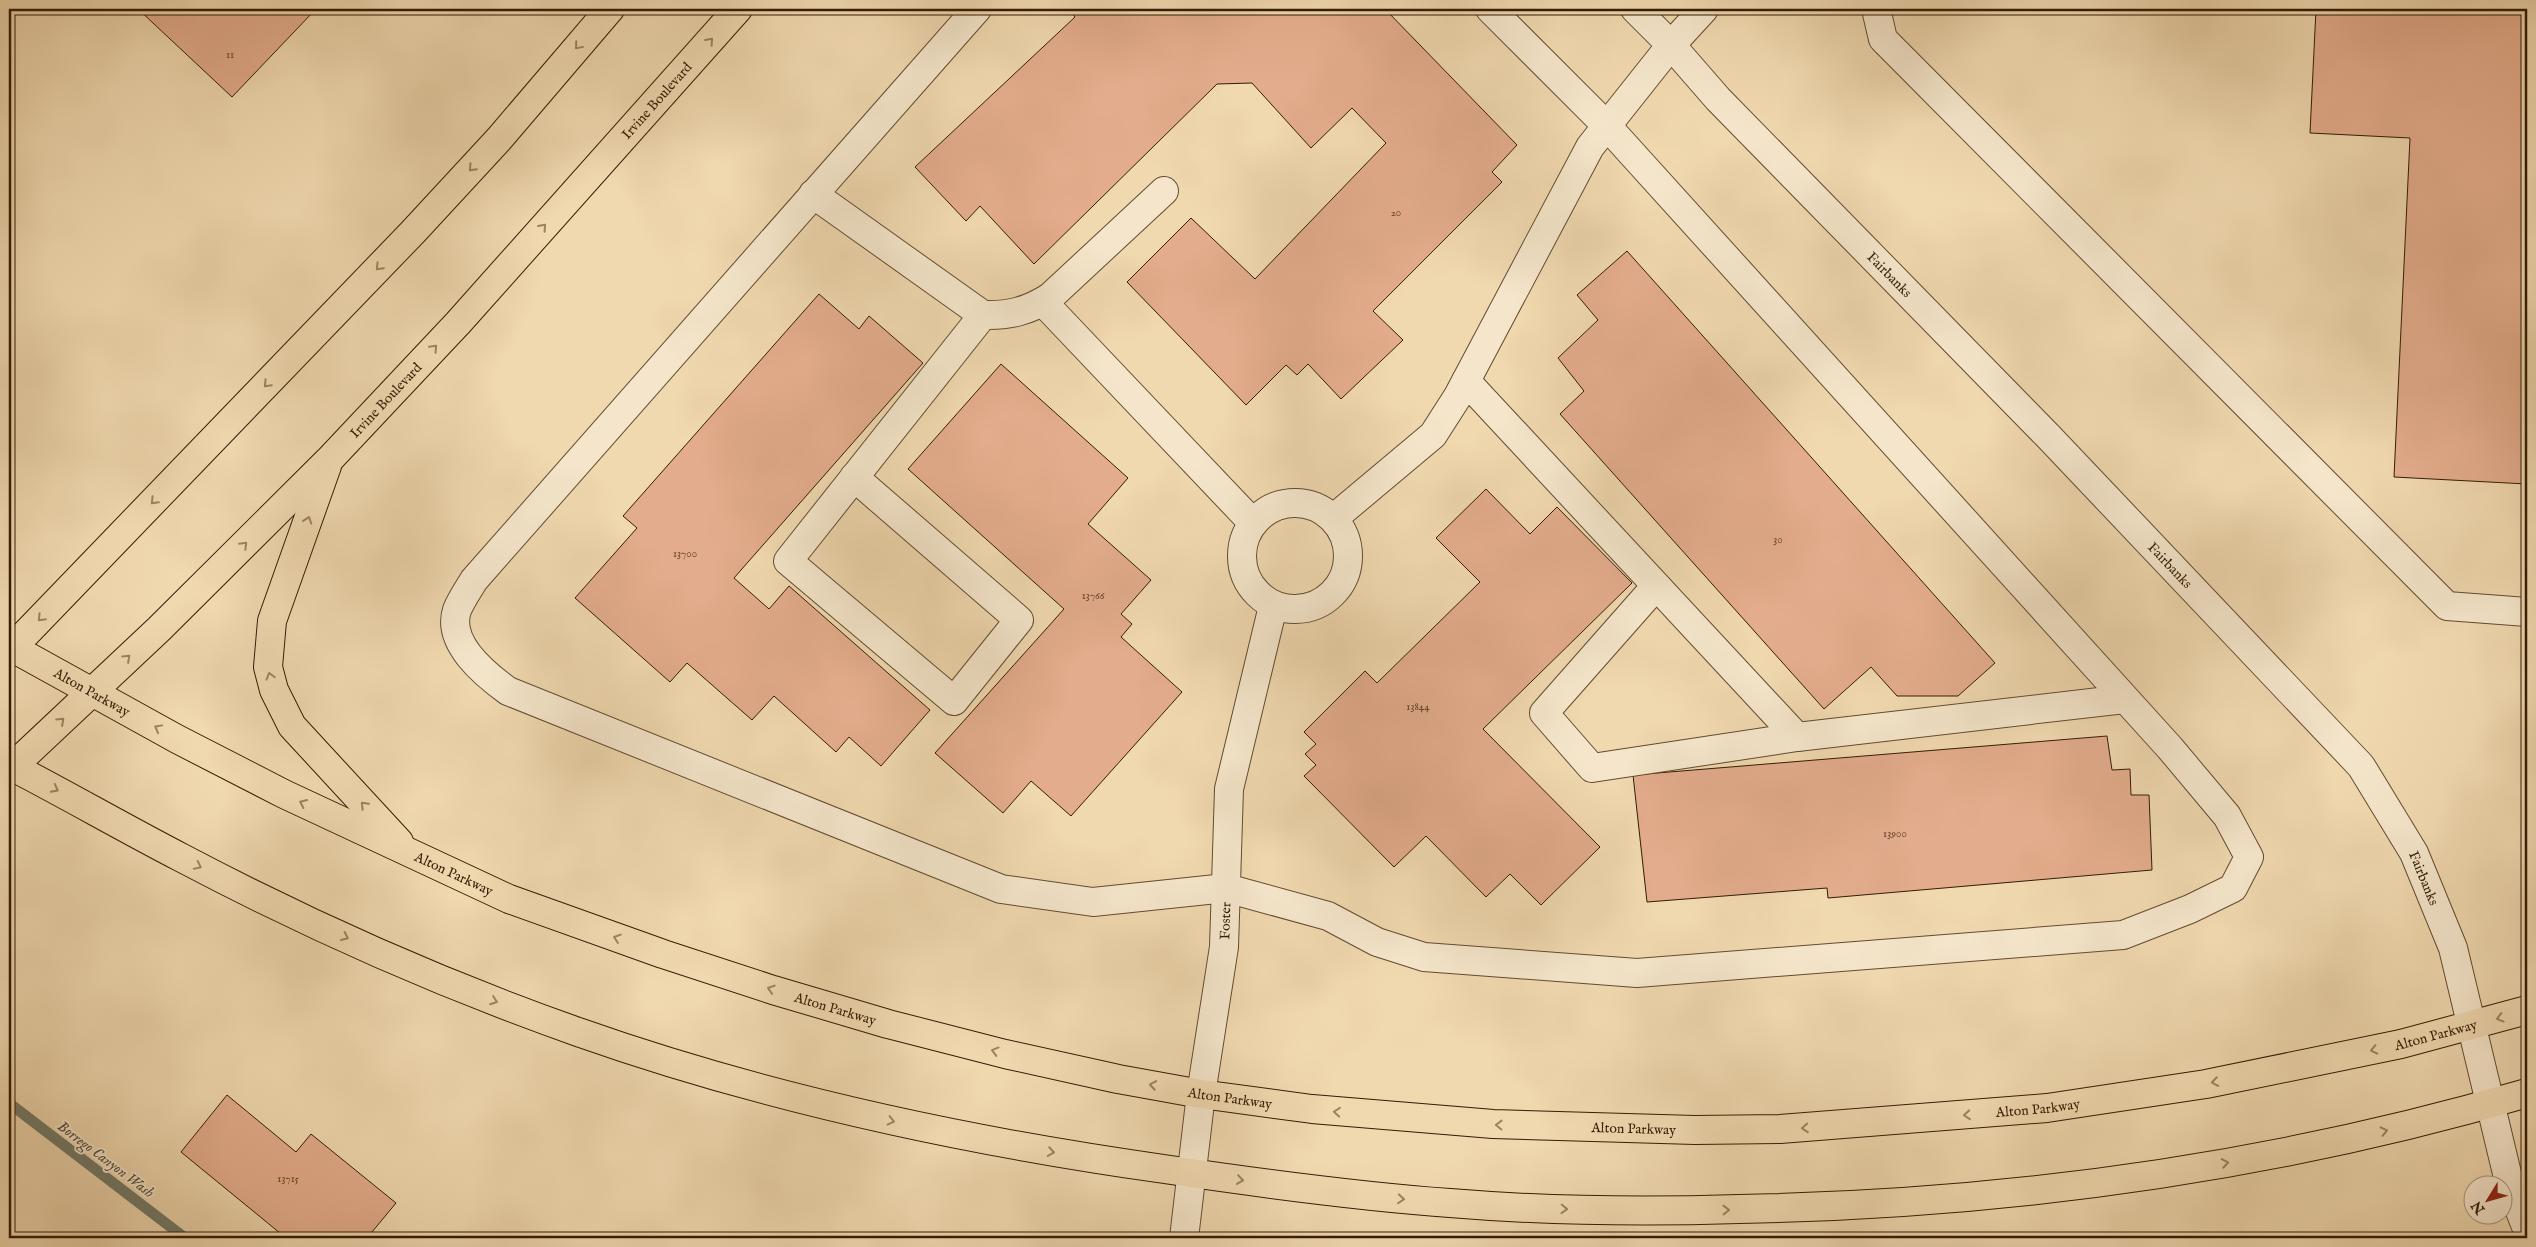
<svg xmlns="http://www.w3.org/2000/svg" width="2536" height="1247" font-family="'IM FELL English',serif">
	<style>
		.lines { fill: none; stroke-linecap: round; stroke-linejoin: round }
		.stream { stroke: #717a6a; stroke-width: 11 }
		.building { fill: #e3ac8c; stroke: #331c05 }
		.minor-casing { stroke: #624b30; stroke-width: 30 }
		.major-casing { stroke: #331c05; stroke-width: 30 }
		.minor { stroke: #f5e6cb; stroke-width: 28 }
		.major { stroke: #f0d8af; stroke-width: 28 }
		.oneway { stroke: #9b8362 }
		.labels { text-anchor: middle; stroke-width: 4; stroke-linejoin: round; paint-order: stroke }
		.number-label { font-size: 11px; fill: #5f4027 }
		.street-label { font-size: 14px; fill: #331c05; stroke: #f5e6cb }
		.water-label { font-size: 15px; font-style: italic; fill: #524b37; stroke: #f5e6cb }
	</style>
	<rect width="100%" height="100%" fill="#f0d8af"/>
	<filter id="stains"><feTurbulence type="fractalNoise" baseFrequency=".004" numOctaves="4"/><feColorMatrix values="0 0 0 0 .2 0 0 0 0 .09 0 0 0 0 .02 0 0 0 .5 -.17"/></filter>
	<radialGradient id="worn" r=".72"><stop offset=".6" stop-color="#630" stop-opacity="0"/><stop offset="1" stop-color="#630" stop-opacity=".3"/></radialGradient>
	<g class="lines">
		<!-- stream -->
		<polyline class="stream" points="9,1103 185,1238"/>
	</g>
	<!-- building -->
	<g class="building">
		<polygon points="138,9 311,9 314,11 232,97"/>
		<polygon points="1068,9 1385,9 1517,145 1492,172 1502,182 1373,311 1403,340 1341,399 1308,364 1297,375 1286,365 1246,405 1127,282 1191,218 1255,279 1386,143 1352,108 1311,148 1252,83 1217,84 1034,264 980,206 966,221 915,167 1075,17"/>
		<polygon points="2316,9 2527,9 2527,484 2394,477 2410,138 2310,133"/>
		<polygon points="1627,251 1995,663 1958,696 1897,696 1871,667 1824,709 1560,414 1584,391 1558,358 1598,320 1577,295"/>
		<polygon points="819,294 859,329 869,316 923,363 734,578 769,609 789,586 930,710 881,766 849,737 836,752 774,696 752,720 687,663 670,682 575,598 637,528 623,516"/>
		<polygon points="1001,364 1128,478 1088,524 1151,580 1121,614 1132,624 1121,637 1182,692 1071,816 1031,781 1003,813 935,753 1064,609 908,469"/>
		<polygon points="1486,489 1530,534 1557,507 1632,583 1483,729 1600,847 1541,905 1510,874 1486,897 1426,836 1394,867 1304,776 1316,765 1305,754 1316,744 1304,732 1365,671 1377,683 1480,582 1436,538"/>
		<polygon points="2107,736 2112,770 2130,769 2131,795 2149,795 2152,870 1828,898 1827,888 1647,902 1633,775"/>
		<polygon points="227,1095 296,1152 311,1134 396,1203 367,1238 286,1238 181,1152"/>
	</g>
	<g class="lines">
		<!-- minor casing -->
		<g class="minor-casing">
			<g id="minor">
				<path d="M977,9L474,580C468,590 461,600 457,610C446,643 486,675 508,691L1001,889L1093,902L1226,888L1328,916L1377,942L1424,957L1637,973L2123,935L2190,909L2233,888L2249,857L2227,816L2170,748L1607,126L1490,9"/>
				<path id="s1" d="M1635,9L1671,45L1718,99L2048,436L2361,766L2414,853L2453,948L2510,1186L2527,1229"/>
				<polyline points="1876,9 1883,39 2447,606 2527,612"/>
				<path d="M813,194L983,315C1009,316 1028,311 1050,297L1164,191"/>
				<polyline points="1043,302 1253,523"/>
				<polyline points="1466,381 1797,737 2125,699"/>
				<polyline points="854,477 1019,620 954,701 788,561 983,315"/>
				<circle cx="1295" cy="556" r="53"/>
				<polyline points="1334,518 1433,435 1458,396 1590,147 1671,45 1704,9"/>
				<polyline points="1656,586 1544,713 1592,768 1797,737"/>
				<path id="s2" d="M1184,1238L1201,1094L1224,947L1229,789L1273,606"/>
			</g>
		</g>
		<!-- major casing -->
		<g class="major-casing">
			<g id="major">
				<polyline points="327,466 272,621 268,667 274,690 292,726 399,842"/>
				<path id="s3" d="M9,646L177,739L284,794L509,899L663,954L773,990L888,1024L1005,1054L1118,1079L1201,1094L1312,1109L1493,1124L1695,1130L1780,1129L2047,1108L2206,1084L2401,1044L2527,1010"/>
				<polyline points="9,651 413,232 499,139 610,9"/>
				<path d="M9,765C67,795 124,828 182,858C309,925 442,984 578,1032C768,1099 965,1141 1164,1169C1259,1183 1354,1196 1450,1203C1546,1211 1643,1212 1739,1209C2005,1204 2271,1168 2527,1093"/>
				<path id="s4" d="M9,770L159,629L329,460L458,323L738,9"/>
			</g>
		</g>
		<!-- minor -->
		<use href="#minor" class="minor"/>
		<!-- major -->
		<use href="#major" class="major"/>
	</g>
	<!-- one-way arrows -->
	<defs><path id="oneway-chevron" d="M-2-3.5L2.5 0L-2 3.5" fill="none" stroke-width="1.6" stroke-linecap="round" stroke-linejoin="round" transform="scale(1.25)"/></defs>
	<g class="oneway">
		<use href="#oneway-chevron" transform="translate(710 41) rotate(-48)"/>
		<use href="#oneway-chevron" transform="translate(578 46) rotate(130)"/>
		<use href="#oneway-chevron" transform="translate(472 168) rotate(133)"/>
		<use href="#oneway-chevron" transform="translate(543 227) rotate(-48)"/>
		<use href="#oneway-chevron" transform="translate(379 267) rotate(134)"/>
		<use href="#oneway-chevron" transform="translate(434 348) rotate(-47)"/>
		<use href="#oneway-chevron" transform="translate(267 384) rotate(134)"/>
		<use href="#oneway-chevron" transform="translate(154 501) rotate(134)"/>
		<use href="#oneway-chevron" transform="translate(308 520) rotate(-71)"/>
		<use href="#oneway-chevron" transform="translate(244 545) rotate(-45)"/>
		<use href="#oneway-chevron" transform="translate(41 618) rotate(134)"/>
		<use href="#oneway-chevron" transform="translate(127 658) rotate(-43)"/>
		<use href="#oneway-chevron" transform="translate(270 676) rotate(-106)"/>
		<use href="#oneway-chevron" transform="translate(61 721) rotate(-43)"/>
		<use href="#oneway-chevron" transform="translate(158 728) rotate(-151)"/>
		<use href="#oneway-chevron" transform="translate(55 789) rotate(28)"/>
		<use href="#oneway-chevron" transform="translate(303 803) rotate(-155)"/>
		<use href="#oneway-chevron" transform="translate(364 805) rotate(-134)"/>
		<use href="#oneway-chevron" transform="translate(198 866) rotate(26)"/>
		<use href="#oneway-chevron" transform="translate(345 937) rotate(25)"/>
		<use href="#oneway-chevron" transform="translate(617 938) rotate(-161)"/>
		<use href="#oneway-chevron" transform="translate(771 989) rotate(-162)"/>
		<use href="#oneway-chevron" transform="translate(494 1001) rotate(20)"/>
		<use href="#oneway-chevron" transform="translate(2500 1018) rotate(165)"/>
		<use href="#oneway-chevron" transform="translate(2374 1050) rotate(167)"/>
		<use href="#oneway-chevron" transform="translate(995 1051) rotate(-165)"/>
		<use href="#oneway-chevron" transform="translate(2215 1082) rotate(170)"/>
		<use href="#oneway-chevron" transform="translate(1153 1085) rotate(-170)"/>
		<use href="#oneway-chevron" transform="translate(1337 1112) rotate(-175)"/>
		<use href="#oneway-chevron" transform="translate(1967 1115) rotate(175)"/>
		<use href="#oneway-chevron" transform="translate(891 1121) rotate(13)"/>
		<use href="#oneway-chevron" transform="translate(1499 1125) rotate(-179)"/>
		<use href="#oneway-chevron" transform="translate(1805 1128) rotate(176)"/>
		<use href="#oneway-chevron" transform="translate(2384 1131) rotate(-13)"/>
		<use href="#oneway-chevron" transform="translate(1051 1152) rotate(9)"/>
		<use href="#oneway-chevron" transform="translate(2225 1163) rotate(-10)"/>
		<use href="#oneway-chevron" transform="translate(1240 1180) rotate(8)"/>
		<use href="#oneway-chevron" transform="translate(1401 1199) rotate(5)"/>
		<use href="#oneway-chevron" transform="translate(1564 1209) rotate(2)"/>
		<use href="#oneway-chevron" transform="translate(1726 1210) rotate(-1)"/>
	</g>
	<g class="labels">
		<!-- number labels -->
		<g class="number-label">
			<text x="230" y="58">11</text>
			<text x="1396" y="216">20</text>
			<text x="1778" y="543">30</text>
			<text x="685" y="557">13700</text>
			<text x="1093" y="599">13766</text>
			<text x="1418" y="710">13844</text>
			<text x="1895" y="837">13900</text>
			<text x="288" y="1182">13715</text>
		</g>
		<!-- street labels -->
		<g class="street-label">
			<text dy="5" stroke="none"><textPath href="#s4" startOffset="932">Irvine Boulevard</textPath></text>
			<text dy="5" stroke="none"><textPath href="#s1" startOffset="368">Fairbanks</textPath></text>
			<text dy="5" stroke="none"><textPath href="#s4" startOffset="528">Irvine Boulevard</textPath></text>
			<text dy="5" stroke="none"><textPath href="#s1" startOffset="772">Fairbanks</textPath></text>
			<text dy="5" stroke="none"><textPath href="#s3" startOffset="95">Alton Parkway</textPath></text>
			<text dy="5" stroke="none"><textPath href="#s3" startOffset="500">Alton Parkway</textPath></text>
			<text dy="5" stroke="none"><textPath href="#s1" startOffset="1178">Fairbanks</textPath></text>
			<text dy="5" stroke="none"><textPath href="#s2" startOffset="320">Foster</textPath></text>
			<text dy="5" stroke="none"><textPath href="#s3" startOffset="905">Alton Parkway</textPath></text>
			<text dy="5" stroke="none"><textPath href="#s3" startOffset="2525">Alton Parkway</textPath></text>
			<text dy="5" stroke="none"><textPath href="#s3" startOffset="1310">Alton Parkway</textPath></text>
			<text dy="5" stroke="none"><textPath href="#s3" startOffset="2120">Alton Parkway</textPath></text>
			<text dy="5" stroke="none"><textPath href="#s3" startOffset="1715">Alton Parkway</textPath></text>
		</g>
		<!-- water labels -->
		<g class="water-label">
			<text transform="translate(106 1159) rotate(37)" y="5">Borrego Canyon Wash</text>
		</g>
	</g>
	<!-- margin -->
	<rect width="2536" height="1247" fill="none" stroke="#f0d8af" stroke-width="30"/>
	<rect x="10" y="10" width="2516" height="1227" fill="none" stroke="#331c05" stroke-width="2.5"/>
	<rect x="15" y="15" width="2506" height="1217" fill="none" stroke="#331c05"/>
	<!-- north arrow -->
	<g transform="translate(2488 1200) rotate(233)"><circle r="24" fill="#f5e6cb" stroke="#a7957c"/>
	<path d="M0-4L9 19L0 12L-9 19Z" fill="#8f2418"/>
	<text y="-8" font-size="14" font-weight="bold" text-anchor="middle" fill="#331c05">N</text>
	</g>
	<rect width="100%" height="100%" filter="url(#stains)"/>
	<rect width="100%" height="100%" fill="url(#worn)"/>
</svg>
